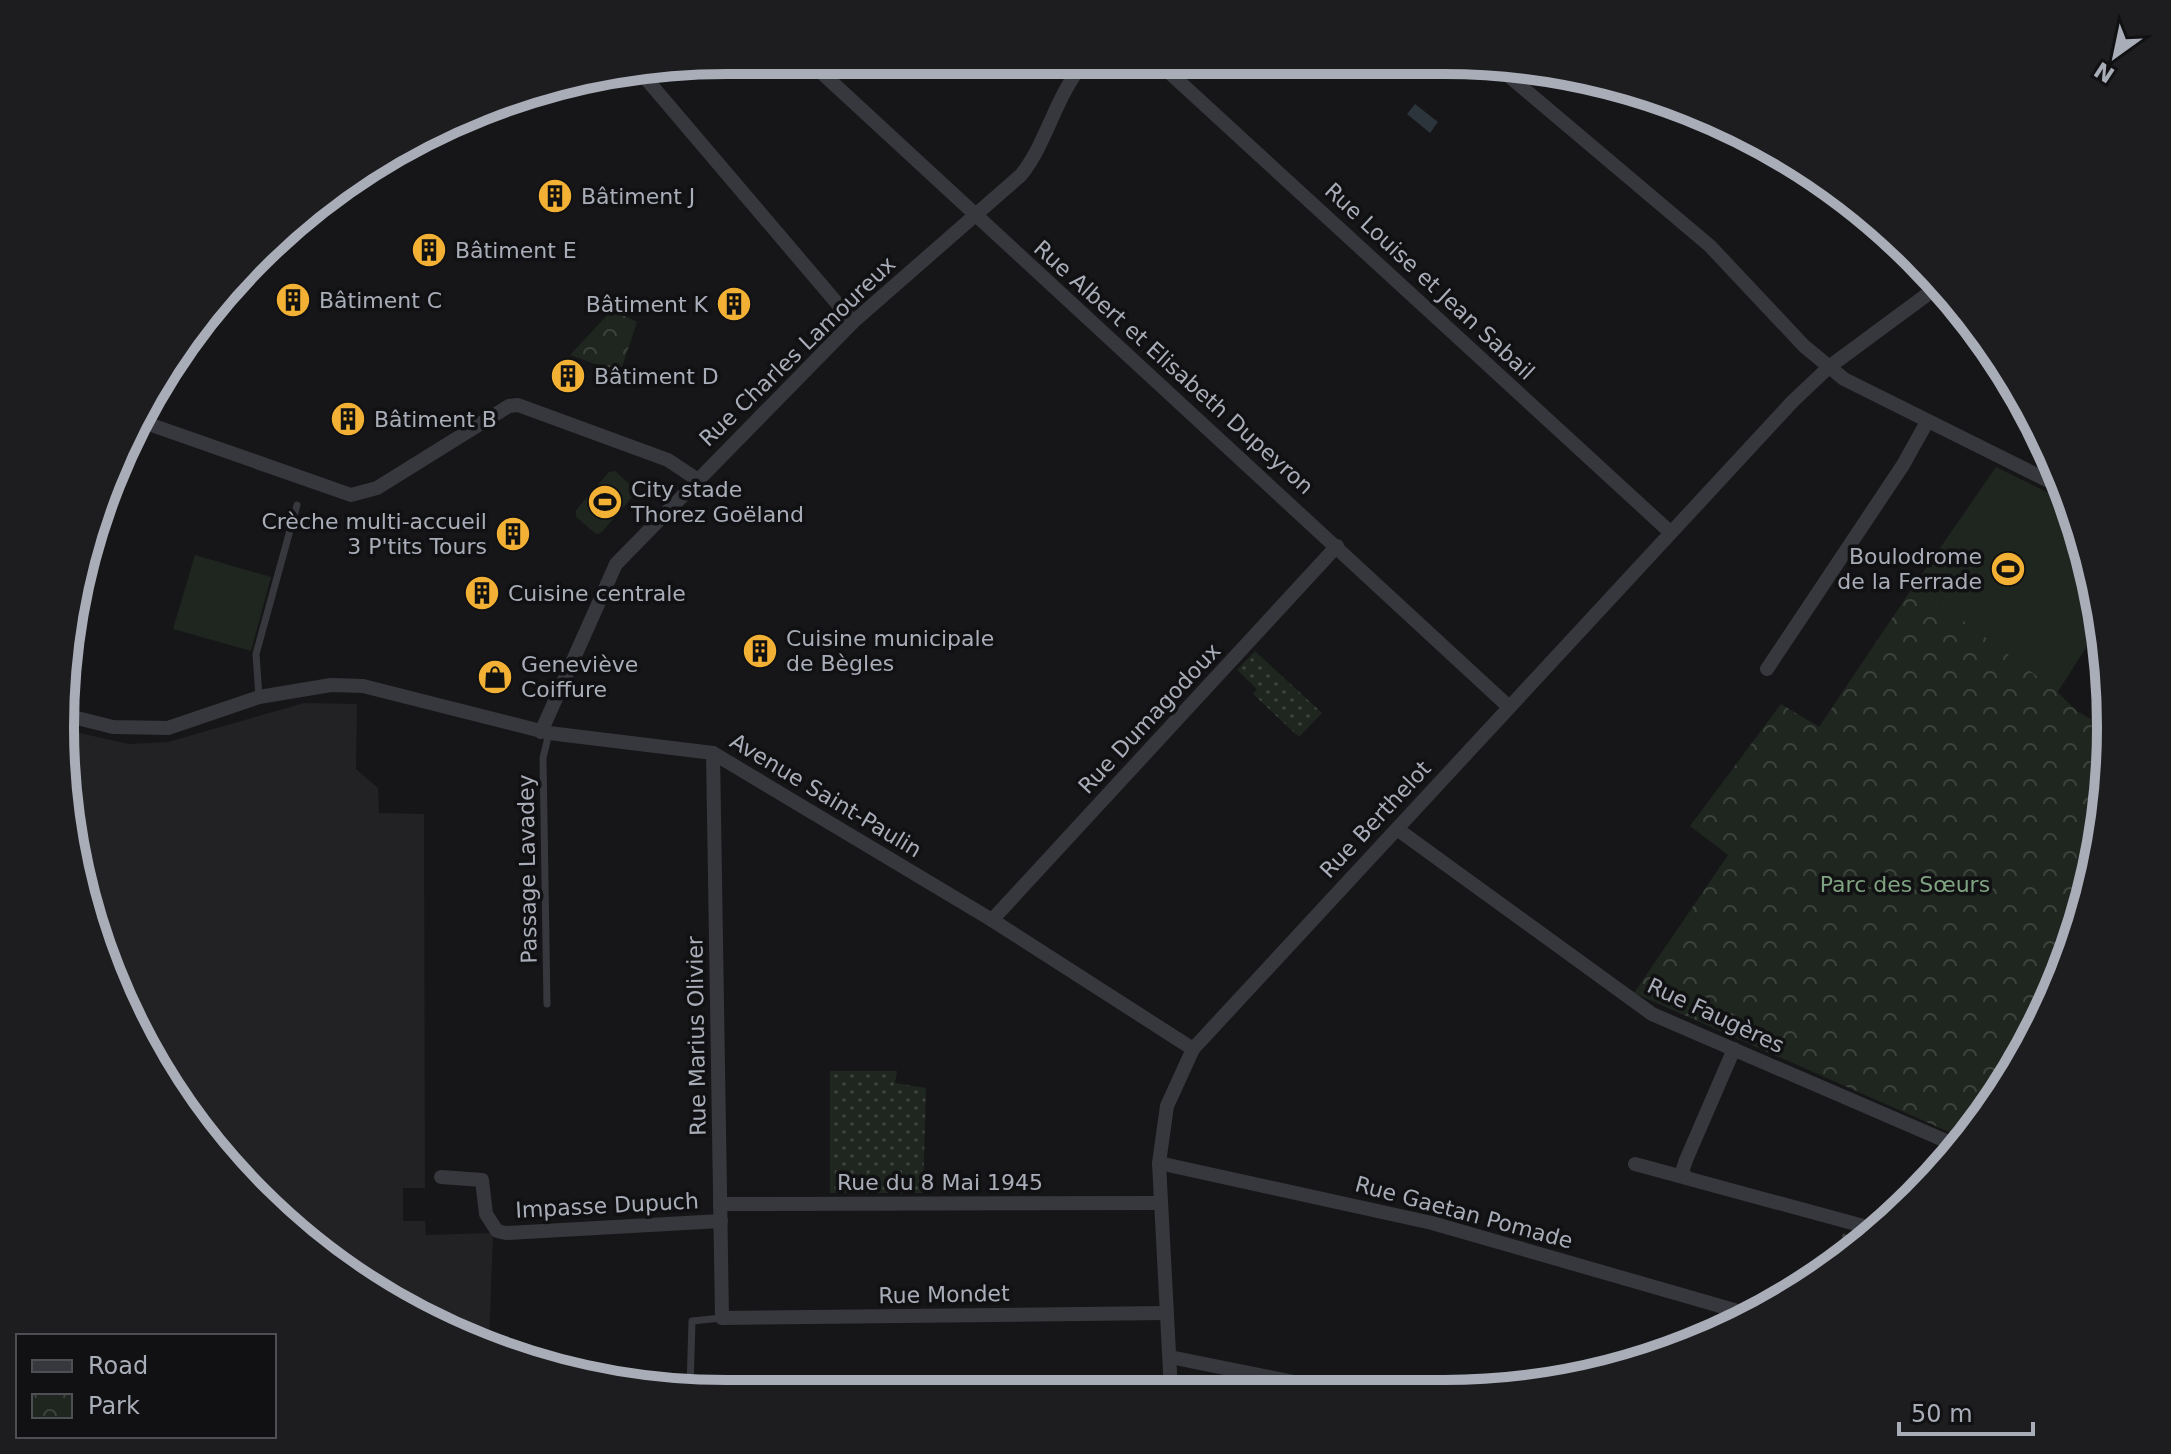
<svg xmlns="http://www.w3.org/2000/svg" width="2171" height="1454" font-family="'DejaVu Sans',sans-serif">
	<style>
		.built { fill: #222225 }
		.grass { fill: #1e261f }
		.park { fill: url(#park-crowns) }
		.garden { fill: url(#garden-dots) }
		.water { fill: #2c353c }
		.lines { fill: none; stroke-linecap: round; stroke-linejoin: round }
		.service { stroke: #37383d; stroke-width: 7 }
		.minor { stroke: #37383d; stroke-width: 14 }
		.labels { text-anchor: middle; stroke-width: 7; stroke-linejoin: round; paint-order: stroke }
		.poi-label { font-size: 22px; fill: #a8adb8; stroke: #111113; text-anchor: start }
		.street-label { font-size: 22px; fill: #a8adb8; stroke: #111113 }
		.park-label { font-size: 22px; fill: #7fa381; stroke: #111113 }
		.rim { fill: none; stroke: #a8adb8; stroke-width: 10 }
	</style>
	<defs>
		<pattern id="park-crowns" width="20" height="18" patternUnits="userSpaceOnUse" patternTransform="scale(2)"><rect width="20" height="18" fill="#1e261f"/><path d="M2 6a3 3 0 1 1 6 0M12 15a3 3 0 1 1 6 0" fill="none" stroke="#3c433d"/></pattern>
		<pattern id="garden-dots" width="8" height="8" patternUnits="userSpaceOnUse" patternTransform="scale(2)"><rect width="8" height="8" fill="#1e261f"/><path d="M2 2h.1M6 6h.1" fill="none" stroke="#3c433d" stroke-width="1.8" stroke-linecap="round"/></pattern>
	</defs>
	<rect width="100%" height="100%" fill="#161618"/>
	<!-- built -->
	<polygon class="built" points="304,703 357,704 356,769 378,788 379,813 424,814 425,1188 403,1188 403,1221 425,1221 426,1235 493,1233 489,1343 432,1325 287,1228 150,1061 83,899 66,730 129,744 168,742"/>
	<!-- grass -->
	<g class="grass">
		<polygon points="1996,467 2069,503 2088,555 2100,626 2057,693 1915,584"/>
		<polygon points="615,471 635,489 635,494 601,533 596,534 576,517 576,510 609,472"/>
		<polygon points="195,555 271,577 251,651 173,629"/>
	</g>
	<!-- park -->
	<g class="park">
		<polygon points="612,310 637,322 620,373 570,355"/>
		<polygon points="1915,584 2054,689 2077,711 2108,729 2105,815 2075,942 2021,1061 1965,1139 1634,993 1728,855 1690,826 1781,704 1819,727"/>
	</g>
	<!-- garden -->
	<g class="garden">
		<polygon points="1255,651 1322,713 1299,737 1253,694 1257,689 1237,670"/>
		<polygon points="830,1071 897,1071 895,1083 926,1088 923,1193 830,1193"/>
		<polygon points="1843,1233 1868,1240 1832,1267"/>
	</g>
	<!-- water -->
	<polygon class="water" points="1415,104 1438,122 1430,133 1407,114"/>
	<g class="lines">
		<!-- service -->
		<g class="service">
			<polyline points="259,697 256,654 297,505"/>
			<polyline points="547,1004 543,758 549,733"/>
			<polyline points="690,1388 692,1321 722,1318"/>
		</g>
		<!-- minor -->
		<g class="minor">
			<polyline points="809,61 1509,707"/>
			<polyline points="1159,63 1670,532"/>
			<polyline points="1497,66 1710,246 1804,346 1844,379 2063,488"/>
			<polyline points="642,74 853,322"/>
			<polyline points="140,421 351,495 377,488 509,406 518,405 668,460 698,480"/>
			<polyline points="1767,669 1903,465 1927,422"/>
			<polyline points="65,715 113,727 168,728 259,697 331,685 363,686 549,733 713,753 992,920 1193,1049"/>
			<path d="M541,732L616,564L853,322L1021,175C1048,141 1055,96 1084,63"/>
			<polyline points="713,753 722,1318 1166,1313"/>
			<polyline points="1397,829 1652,1014 1960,1147"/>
			<polyline points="992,920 1337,546"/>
			<polyline points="1159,1163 1432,1223 1755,1316"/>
			<polyline points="1635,1164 1878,1230"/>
			<polyline points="441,1177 482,1180 486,1214 497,1231 506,1233 721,1221"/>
			<polyline points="1687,1178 1682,1172 1686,1160 1734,1049"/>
			<polyline points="720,1204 1160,1203"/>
			<polyline points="1170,1357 1343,1392"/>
			<polyline points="1171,1391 1159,1163 1167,1106 1193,1049 1793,401 1829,367 1940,285"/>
		</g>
	</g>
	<!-- icons -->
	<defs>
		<g id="building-disc" transform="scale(1.8)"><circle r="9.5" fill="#f2b134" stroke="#111113"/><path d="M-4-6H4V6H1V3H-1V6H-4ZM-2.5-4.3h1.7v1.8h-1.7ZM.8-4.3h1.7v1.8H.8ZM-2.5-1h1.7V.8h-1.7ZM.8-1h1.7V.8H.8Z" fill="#111"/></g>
		<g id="stadium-disc" transform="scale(1.8)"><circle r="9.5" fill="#f2b134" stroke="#111113"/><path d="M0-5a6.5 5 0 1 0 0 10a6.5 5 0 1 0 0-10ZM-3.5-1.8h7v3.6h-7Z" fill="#111"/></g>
		<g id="shop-disc" transform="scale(1.8)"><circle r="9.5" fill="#f2b134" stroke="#111113"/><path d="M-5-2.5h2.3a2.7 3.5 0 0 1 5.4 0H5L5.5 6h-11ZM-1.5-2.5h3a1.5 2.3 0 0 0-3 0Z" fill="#111"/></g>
	</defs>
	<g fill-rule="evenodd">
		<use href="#building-disc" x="555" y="196"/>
		<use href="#building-disc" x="429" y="250"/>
		<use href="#building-disc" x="293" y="300"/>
		<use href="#building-disc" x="734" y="304"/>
		<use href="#building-disc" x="568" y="376"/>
		<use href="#building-disc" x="348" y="419"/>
		<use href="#stadium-disc" x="605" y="502"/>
		<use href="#building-disc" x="513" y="534"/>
		<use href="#stadium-disc" x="2008" y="569"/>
		<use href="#building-disc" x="482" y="593"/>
		<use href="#building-disc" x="760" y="651"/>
		<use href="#shop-disc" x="495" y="677"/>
	</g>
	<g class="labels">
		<!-- poi labels -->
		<g class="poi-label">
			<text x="581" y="204">Bâtiment J</text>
			<text x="455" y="258">Bâtiment E</text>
			<text x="319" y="308">Bâtiment C</text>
			<text x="708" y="312" text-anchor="end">Bâtiment K</text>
			<text x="594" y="384">Bâtiment D</text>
			<text x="374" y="427">Bâtiment B</text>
			<text x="631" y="497">City stade<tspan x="631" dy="25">Thorez Goëland</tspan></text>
			<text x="487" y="529" text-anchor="end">Crèche multi-accueil<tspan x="487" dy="25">3 P'tits Tours</tspan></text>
			<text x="1982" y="564" text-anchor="end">Boulodrome<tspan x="1982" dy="25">de la Ferrade</tspan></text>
			<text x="508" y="601">Cuisine centrale</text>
			<text x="786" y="646">Cuisine municipale<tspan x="786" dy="25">de Bègles</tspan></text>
			<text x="521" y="672">Geneviève<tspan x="521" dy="25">Coiffure</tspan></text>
		</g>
		<!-- street labels -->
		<g class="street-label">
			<text transform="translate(1430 281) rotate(43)" y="8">Rue Louise et Jean Sabail</text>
			<text transform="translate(797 351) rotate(-44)" y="8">Rue Charles Lamoureux</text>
			<text transform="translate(1174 367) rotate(42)" y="8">Rue Albert et Elisabeth Dupeyron</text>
			<text transform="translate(1149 718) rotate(-47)" y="8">Rue Dumagodoux</text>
			<text transform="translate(826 795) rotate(31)" y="8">Avenue Saint-Paulin</text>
			<text transform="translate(1375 819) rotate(-47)" y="8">Rue Berthelot</text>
			<text transform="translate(527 869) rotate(-91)" y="8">Passage Lavadey</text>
			<text transform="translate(1716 1015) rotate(25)" y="8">Rue Faugères</text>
			<text transform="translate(696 1036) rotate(-91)" y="8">Rue Marius Olivier</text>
			<text x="940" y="1190">Rue du 8 Mai 1945</text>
			<text transform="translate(607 1205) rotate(-3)" y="8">Impasse Dupuch</text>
			<text transform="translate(1464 1212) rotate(15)" y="8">Rue Gaetan Pomade</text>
			<text transform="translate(944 1294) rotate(-1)" y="8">Rue Mondet</text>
		</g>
		<!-- park labels -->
		<g class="park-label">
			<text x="1905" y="892">Parc des Sœurs</text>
		</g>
	</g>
	<!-- crop -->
	<path d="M0 0H2171V1454H0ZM727 74H1444A653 653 0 0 1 2097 727V727A653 653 0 0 1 1444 1380H727A653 653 0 0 1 74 727V727A653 653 0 0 1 727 74Z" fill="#1d1d20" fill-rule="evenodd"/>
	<path class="rim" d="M727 74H1444A653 653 0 0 1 2097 727V727A653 653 0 0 1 1444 1380H727A653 653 0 0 1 74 727V727A653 653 0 0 1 727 74Z"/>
	<!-- legend -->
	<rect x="16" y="1334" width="260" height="104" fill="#111113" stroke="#4d4f55" stroke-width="2"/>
	<rect x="32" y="1360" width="40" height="12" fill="#37383d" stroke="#4d4f55" stroke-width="2"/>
	<text x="88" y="1374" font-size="24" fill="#a8adb8">Road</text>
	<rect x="32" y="1394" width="40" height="24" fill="url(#park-crowns)" stroke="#4d4f55" stroke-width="2"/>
	<text x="88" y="1414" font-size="24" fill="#a8adb8">Park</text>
	<!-- north arrow -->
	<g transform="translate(2115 56) rotate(213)" stroke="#111113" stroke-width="6" paint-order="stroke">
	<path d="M0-6L14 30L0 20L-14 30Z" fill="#a8adb8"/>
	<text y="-12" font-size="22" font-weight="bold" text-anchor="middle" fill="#a8adb8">N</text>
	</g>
	<!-- scale -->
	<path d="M1899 1422v12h134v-12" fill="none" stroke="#a8adb8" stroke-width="4"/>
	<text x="1911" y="1422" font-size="24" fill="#a8adb8" stroke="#111113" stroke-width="6" paint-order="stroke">50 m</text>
</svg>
